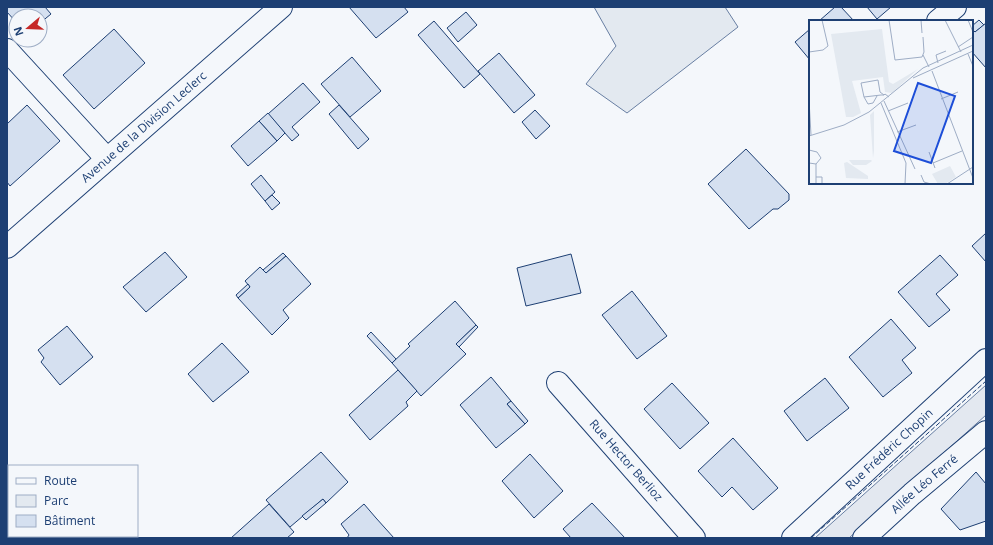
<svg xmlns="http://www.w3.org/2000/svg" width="993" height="545" font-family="'Open Sans',sans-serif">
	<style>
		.green { fill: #e3e9f0; stroke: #687fa3 }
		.parking { fill: #e3e8f0; stroke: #687fa3 }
		.building { fill: #d5e0f0; stroke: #1d3f73 }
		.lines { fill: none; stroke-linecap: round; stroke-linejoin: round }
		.minor-casing { stroke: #1d3f73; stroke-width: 24 }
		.minor { stroke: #f4f7fb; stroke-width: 22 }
		.fence { stroke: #1d3f73; stroke-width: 1; stroke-dasharray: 5 2; stroke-linecap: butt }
		.labels { text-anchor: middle; stroke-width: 3; stroke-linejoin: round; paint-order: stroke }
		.street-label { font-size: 12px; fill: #1d3f73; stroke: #f4f7fb }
		.inset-road { fill: none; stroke: #9eadc5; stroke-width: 1 }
		.view { fill: #1d4ed8; fill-opacity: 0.15; stroke: #1d4ed8; stroke-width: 2 }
		.inset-edge { fill: none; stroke: #1d3f73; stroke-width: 2 }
	</style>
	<rect width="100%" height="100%" fill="#f4f7fb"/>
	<!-- green -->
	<polygon class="green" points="594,7 725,7 738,27 627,113 586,84 616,46"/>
	<!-- parking -->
	<polygon class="parking" points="986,385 986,415 849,538 815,538"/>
	<!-- building -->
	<g class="building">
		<polygon points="7,7 45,7 51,14 40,23 40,16 16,16 16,22 7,12"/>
		<polygon points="349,7 404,7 408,12 376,38"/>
		<polygon points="835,7 841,7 854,21 819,21"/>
		<polygon points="867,7 891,7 877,19"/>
		<polygon points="466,12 477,25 458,42 447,28"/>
		<polygon points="979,20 984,25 975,32 972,29 972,26"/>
		<polygon points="434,21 480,74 464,88 418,35"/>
		<polygon points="986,23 986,68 972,52 972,29 975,32"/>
		<polygon points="114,29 145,63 94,109 63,75"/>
		<polygon points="810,29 810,60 795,42"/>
		<polygon points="499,53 535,95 514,113 478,71"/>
		<polygon points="352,57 381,91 350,117 321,84"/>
		<polygon points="303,83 320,102 292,127 299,135 292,141 268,114"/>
		<polygon points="27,105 60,141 10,186 7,182 7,124"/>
		<polygon points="339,105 369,139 358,149 329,114"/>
		<polygon points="535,110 550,126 536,139 522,122"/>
		<polygon points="268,113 285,133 277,141 259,121"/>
		<polygon points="259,121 277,141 248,166 231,146"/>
		<polygon points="746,149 789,194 789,200 778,209 773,209 749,229 708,184"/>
		<polygon points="261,175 275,192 265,201 251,184"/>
		<polygon points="272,195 280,203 272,210 265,201"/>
		<polygon points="986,233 986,262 972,246"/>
		<polygon points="165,252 187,277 146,312 123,287"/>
		<polygon points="283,253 286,256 266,273 263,270"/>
		<polygon points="571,254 581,293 526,306 517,268"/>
		<polygon points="940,255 958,275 936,294 950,310 929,327 898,292"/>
		<polygon points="286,256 311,284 283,310 289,318 272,335 238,298 250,287 245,281 260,267 266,273"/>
		<polygon points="248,284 250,287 238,298 236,295"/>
		<polygon points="632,291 667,336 637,359 602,315"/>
		<polygon points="455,301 476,325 456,344 466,354 421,396 392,363 410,346 408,344"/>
		<polygon points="891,319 916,348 902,360 912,373 883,397 849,357"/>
		<polygon points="476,325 478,327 459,347 456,344"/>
		<polygon points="67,326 93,357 60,385 41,362 44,358 38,350"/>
		<polygon points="371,332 396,359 392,363 367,336"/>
		<polygon points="222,343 249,372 213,402 188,374"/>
		<polygon points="398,370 417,391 406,402 408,406 370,440 349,415"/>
		<polygon points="491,377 511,401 507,404 525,424 496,448 460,405"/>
		<polygon points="825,378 849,408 807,441 784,411"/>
		<polygon points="672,383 709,423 680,449 644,409"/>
		<polygon points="511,401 528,421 525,424 507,404"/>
		<polygon points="733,438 778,488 753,510 732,487 722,497 698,471"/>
		<polygon points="321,452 348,482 326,503 323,499 290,527 266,500"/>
		<polygon points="530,454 563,491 534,518 502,481"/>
		<polygon points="7,468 9,470 9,536 96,536 98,538 7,538"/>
		<polygon points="976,472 986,484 986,521 960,530 941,509"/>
		<polygon points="323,499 326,503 306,520 302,516"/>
		<polygon points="592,503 625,538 571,538 563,529"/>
		<polygon points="269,504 294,532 287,538 231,538"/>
		<polygon points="364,504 376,518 394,538 347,538 349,535 341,524"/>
	</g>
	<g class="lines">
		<!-- minor casing -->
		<g class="minor-casing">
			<g id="minor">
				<polyline points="938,21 955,7"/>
				<polyline points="7,50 107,159"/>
				<path id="s1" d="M7,247L281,7"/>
				<path id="s2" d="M558,383L694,538"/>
				<path id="s3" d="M793,538L986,360"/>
				<path id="s4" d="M864,538L912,494L986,432"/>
			</g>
		</g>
		<!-- minor -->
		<use href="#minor" class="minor"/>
		<!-- fence -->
		<polyline class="fence" points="811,538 986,381"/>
	</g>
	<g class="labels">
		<!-- street labels -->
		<g class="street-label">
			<text dy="4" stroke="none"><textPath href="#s1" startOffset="182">Avenue de la Division Leclerc</textPath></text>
			<text dy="4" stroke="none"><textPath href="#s3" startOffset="131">Rue Frédéric Chopin</textPath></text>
			<text dy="4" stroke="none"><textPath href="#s2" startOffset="103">Rue Hector Berlioz</textPath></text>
			<text dy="4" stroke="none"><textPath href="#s4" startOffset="81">Allée Léo Ferré</textPath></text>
		</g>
	</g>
	<!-- overview -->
	<g transform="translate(809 20)">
		<rect width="164" height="164" fill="#f4f7fb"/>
		<path d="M73,9L80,62L84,64L109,49L83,73L76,72L74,57L43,61L52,93L44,97H37L22,14ZM65,91V131L64,138L61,95ZM40,140H62L63,141L57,145H44ZM38,142L59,156V159L37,158L35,143ZM141,146L147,157L136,164H129L123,154Z" fill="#e3e9f0"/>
		<path class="inset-road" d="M80,0L86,40L113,37L115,32L114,17M112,0L113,13M136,0L152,32M159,0L164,12M149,27L164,17M0,32L14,30L19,26L13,0M159,34L164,46M114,35L120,47M129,43L127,35L137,31M123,51L164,158M104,58L164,31M75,75L71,72L69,60L52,63L55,77L72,75H75L76,74L80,77M55,77L59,84L64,83L68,76M132,79L149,72M0,80L2,115M75,81L106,149M72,83L97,143L96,164M79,91L99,83M88,112L107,105M0,116L35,105L60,92L114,48L164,25M0,130L8,132L12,138L7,144L0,143M120,132L126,148M124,143L153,131M7,144V164M112,155L115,162L122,164M7,157H13V164M138,164L164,147"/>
		<path class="view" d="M109,63L146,76L122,143L85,131Z"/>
		<rect width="164" height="164" class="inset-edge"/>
	</g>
	<!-- border -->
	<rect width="993" height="545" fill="none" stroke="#1d3f73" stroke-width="16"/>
	<!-- legend -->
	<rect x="8" y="465" width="130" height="72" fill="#f4f7fb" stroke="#9eadc5"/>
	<rect x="16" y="478" width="20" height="6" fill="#f4f7fb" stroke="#9eadc5"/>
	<text x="44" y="485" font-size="12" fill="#1d3f73">Route</text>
	<rect x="16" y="495" width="20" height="12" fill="#e3e9f0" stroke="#9eadc5"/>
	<text x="44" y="505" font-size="12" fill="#1d3f73">Parc</text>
	<rect x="16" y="515" width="20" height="12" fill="#d5e0f0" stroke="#9eadc5"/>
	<text x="44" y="525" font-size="12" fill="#1d3f73">Bâtiment</text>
	<!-- north arrow -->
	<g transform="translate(28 28) rotate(251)"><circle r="19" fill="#f4f7fb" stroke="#9eadc5"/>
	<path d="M0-3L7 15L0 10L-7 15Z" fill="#c62828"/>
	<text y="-6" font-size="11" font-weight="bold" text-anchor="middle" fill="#1d3f73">N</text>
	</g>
</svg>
